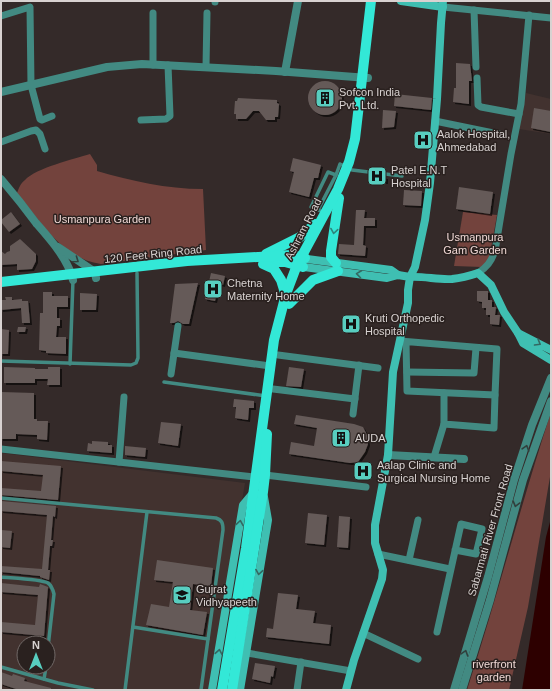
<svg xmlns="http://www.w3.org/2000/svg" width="552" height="691" font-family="Arial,sans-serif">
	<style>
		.built { fill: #42322f; fill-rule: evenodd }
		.green { fill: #73433d }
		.water { fill: #2d0000 }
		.building { fill: #655a58; filter: url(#shadow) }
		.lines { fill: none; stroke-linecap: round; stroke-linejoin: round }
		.service { stroke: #428a82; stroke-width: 3.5 }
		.minor { stroke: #428a82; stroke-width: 7 }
		.tertiary { stroke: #428a82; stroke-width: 8 }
		.secondary { stroke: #3fbfb2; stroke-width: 8 }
		.primary { stroke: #33e8d7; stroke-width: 10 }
		.oneway { stroke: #2e847b }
		.oneway2 { stroke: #31403d }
		.oneway3 { stroke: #336861 }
		.labels { text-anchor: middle; stroke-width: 3; stroke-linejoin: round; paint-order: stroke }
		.poi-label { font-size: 11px; fill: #d8d2d1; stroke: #2a211f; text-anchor: start }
		.park-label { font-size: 11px; fill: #f0d8d5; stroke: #2a211f }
		.street-label { font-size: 11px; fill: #d8d2d1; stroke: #2a211f }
	</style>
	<defs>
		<filter id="shadow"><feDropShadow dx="2" dy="2" stdDeviation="0" flood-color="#0009"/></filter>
	</defs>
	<rect width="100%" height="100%" fill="#342a29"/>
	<!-- built -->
	<g class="built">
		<polygon points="526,93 551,99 551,134 519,129"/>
		<path d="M1,453L245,483L210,690H1ZM24,643H48V667H24Z"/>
	</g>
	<!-- green -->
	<g class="green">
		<path d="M90,154L97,165V171C132,181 166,189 203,189L206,250L101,264C62,259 40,220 17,193C19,188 20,184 25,180C36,168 74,159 90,154Z"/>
		<polygon points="463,212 497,215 489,260 482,267 454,266"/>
		<path d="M551,412V471L528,607L509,690H467C497,598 521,504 551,412Z"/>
	</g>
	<!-- water -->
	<polygon class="water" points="551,518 551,690 522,690 546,537"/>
	<!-- building -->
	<g class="building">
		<polygon points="456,63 470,64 472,81 469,81 469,104 453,102 454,88 456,88"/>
		<circle cx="325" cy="98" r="17"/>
		<polygon points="395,94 432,98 431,110 394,106"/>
		<polygon points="238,98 277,100 277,103 279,104 278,117 275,117 275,120 266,120 259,111 253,111 246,119 236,119 236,114 234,114 235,101 237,101"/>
		<polygon points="534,108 551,111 551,132 531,128"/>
		<polygon points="383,110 396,111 394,127 382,128"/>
		<polygon points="418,133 429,135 427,148 416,147 416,140 418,140"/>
		<polygon points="293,158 321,165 318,178 314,178 309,197 289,192 294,172 290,171"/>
		<polygon points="373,176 386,177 386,182 373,182"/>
		<polygon points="459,187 493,192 490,214 456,209"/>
		<polygon points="404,190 422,191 421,206 403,205"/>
		<polygon points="356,210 365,210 364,218 375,218 375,226 364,226 363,245 366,246 365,256 338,254 339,244 354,245"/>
		<polygon points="11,212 20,224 9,232 1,222 1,220"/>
		<polygon points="20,239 36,254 36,261 32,269 17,270 17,264 1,265 1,251 5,254 7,252 10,251 10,246"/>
		<polygon points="211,273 225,276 223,285 219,284 215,301 205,299"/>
		<polygon points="198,283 189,324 183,324 178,321 174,323 170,323 175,284"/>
		<polygon points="477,291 488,291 488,300 492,300 492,307 496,307 495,315 500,315 499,325 490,324 490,315 486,315 486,308 482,308 482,302 477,301"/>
		<polygon points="43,292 52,292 52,296 68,296 68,307 57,307 57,318 60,318 60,326 57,326 56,337 66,337 66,354 46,353 46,351 39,350 40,313 43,313"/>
		<polygon points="80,293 97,294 96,310 80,310"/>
		<polygon points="5,297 12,297 12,300 22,299 22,301 28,301 30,323 22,323 21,308 1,310 1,300 6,300"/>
		<polygon points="346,319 356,319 356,327 354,327 354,332 346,332"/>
		<polygon points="18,327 26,327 25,332 17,332"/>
		<polygon points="1,329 9,330 8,354 1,354"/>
		<polygon points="4,367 35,368 35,369 48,369 48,367 60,367 60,385 47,385 48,379 35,379 35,383 4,383"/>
		<polygon points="289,367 304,369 301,387 286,386"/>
		<polygon points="1,392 34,393 34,419 37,419 37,421 48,421 47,440 37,439 37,435 16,434 16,439 1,439"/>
		<polygon points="234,399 254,401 254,408 249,408 248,420 235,418 236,407 233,407"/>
		<polygon points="296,415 354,424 363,427 367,435 368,444 365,452 358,462 350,463 289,454 291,442 314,446 317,428 294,424"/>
		<polygon points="161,422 181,424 178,446 158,443"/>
		<polygon points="92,441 108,442 108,445 112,445 112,453 87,451 88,443 92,444"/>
		<polygon points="125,446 146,448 145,457 125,455"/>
		<polygon points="1,461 61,466 58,500 1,495 1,488 41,491 43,475 1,471"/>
		<polygon points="358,462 370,463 370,476 357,475"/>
		<polygon points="1,501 56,506 55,517 53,516 51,540 53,540 52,546 50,546 48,570 50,570 49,580 40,577 40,576 1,572 1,566 42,569 47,515 1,511"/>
		<polygon points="308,513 327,515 324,545 305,543"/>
		<polygon points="339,516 350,517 348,548 337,547"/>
		<polygon points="1,530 12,531 10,548 1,547"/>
		<polygon points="157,560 213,568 211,586 193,584 190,610 207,612 203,635 146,625 151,604 169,607 173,582 154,580"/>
		<polygon points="1,583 39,587 40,584 48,587 44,636 1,632 1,622 35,625 38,595 1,592"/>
		<polygon points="278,593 298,595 296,609 315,611 313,623 331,625 329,644 266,637 267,628 273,629"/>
		<polygon points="255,663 275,666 273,677 271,676 270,683 252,679"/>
		<polygon points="1,672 12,676 13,674 25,678 24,681 51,688 51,690 19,690 1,684"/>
	</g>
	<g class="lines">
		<!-- service -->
		<g class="service">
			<polyline points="352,170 402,176"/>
			<polyline points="318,210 336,175"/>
			<polyline points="323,212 311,207 328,172 336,175 340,164 345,166"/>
			<polyline points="1,361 131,365 136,363 138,358 137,273"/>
			<polyline points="70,364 73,280"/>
			<polyline points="164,382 266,396"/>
			<path d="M1,498L216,518C222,520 223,523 223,530L201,690"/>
			<path d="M1,577C11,578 41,579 48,583C52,586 53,590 54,594L48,647"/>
			<polyline points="133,627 208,639"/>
			<polyline points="1,667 58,683 93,690"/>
			<polyline points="44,679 46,667"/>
			<polyline points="125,690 147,512"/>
		</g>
		<!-- minor -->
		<g class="minor">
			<polyline points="215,1 215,2"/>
			<polyline points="443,7 551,18"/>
			<polyline points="474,10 476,67"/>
			<polyline points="1,16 30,7 31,85 40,119 42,120 52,116"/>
			<polyline points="153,65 153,13"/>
			<polyline points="206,67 207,13"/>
			<polyline points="477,78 478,105 481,107 519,114"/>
			<polyline points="141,120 166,119 170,116 168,65"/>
			<polyline points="435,121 503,135"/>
			<polyline points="1,142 31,131 36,130 40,134 45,149"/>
			<path d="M478,273C487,267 491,262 495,251L511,154L521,104L529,15"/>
			<polyline points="400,341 497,349 495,395 407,391 406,342"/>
			<polyline points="174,353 270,366"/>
			<polyline points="278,355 378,368"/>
			<polyline points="407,372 474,373 476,348"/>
			<polyline points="171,374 178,326"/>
			<polyline points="273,389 355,399"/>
			<polyline points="444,393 444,424 494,428 495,395"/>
			<polyline points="353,414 359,365"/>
			<polyline points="1,449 254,477"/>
			<polyline points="434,457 444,424"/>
			<polyline points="119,462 124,397"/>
			<polyline points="265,475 366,487"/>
			<polyline points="378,554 450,569"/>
			<polyline points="409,560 418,520"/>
			<polyline points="437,632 461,524 482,529 476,554 455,550"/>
			<polyline points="363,633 418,659"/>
			<polyline points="247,653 351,671"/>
			<polyline points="297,690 301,662"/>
		</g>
		<!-- tertiary -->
		<g class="tertiary">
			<polyline points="285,72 298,1"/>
			<polyline points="1,92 107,67 142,64 276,71 368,78"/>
			<path d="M1,179C13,193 25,208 36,223C50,239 68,259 73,280"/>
			<polyline points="58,247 95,272 96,278"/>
			<polyline points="388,455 464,459"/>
			<polyline points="454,690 488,577 514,480 532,425 551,378"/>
			<polyline points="462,690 490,600 523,480 551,401"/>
		</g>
		<!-- secondary -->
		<g class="secondary">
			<polyline points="401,1 443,7"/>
			<polyline points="307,259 391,270 398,275"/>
			<polyline points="304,267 387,278 398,275 410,277 408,290 408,303 393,372 388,455 375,525 375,543 383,570 382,579 354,660 346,690"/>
			<polyline points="410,277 415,267 425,220 430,183 437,99 441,23 443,1"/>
			<path d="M410,277C424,276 438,280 452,279C461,278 469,276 478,273L491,285L504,312L518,333"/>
			<polyline points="551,350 518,333 523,343 551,360"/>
			<polyline points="212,690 243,505 253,493"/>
			<polyline points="240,690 268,520 264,497"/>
		</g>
		<!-- primary -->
		<g class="primary">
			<polyline points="266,254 300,237 315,224"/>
			<polyline points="268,262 285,262 303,267"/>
			<polyline points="336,263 331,257 331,251 339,198"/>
			<polyline points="263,264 274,269 281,280 286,296"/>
			<polyline points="1,282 187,261 291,255 305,258"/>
			<polyline points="289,304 313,280 338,271"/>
			<polyline points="222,690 246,548 274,340 286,294 297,265 338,189 349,162 355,139 371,1"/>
			<polyline points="232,690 263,492 265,475 267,434"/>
		</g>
	</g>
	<!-- one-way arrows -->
	<defs><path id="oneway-chevron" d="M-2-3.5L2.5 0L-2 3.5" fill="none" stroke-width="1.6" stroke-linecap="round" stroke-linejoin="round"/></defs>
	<use class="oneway" href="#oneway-chevron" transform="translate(334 231) rotate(99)"/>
	<g class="oneway2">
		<use href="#oneway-chevron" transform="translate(76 260) rotate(35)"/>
		<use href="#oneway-chevron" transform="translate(526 448) rotate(-73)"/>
		<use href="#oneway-chevron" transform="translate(516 504) rotate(105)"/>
		<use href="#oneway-chevron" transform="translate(465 653) rotate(-72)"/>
	</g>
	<g class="oneway3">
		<use href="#oneway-chevron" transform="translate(359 274) rotate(-172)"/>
		<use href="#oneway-chevron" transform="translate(538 343) rotate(30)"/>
		<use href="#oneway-chevron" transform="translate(240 523) rotate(-81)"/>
		<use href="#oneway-chevron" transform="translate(259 572) rotate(99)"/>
		<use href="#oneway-chevron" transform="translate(219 652) rotate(-80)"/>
	</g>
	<!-- icons -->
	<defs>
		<g id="building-square" transform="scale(1)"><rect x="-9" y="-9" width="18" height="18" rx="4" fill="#58cec0" stroke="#2a211f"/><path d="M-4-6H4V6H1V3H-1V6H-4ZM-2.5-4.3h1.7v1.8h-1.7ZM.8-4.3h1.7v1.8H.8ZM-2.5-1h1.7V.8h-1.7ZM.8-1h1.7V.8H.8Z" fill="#111"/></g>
		<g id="hospital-square" transform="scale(1)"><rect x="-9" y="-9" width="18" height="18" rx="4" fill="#58cec0" stroke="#2a211f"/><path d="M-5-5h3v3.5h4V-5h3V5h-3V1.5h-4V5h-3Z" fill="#111"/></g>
		<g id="university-square" transform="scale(1)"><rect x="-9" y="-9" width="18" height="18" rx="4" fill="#58cec0" stroke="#2a211f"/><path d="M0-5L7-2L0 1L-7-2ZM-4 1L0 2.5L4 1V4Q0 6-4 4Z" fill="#111"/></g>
	</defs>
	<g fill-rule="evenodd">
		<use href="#building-square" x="325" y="98"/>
		<use href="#hospital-square" x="423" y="140"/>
		<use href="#hospital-square" x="377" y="176"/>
		<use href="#hospital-square" x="213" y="289"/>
		<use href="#hospital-square" x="351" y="324"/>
		<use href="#building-square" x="341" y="438"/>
		<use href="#hospital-square" x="363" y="471"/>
		<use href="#university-square" x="182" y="595"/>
	</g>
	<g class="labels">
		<!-- poi labels -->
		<g class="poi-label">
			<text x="339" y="96">Sofcon India<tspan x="339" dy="13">Pvt. Ltd.</tspan></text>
			<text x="437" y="138">Aalok Hospital,<tspan x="437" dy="13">Ahmedabad</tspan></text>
			<text x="391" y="174">Patel E.N.T<tspan x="391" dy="13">Hospital</tspan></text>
			<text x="227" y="287">Chetna<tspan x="227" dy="13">Maternity Home</tspan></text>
			<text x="365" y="322">Kruti Orthopedic<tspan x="365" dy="13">Hospital</tspan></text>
			<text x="355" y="442">AUDA</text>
			<text x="377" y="469">Aalap Clinic and<tspan x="377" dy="13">Surgical Nursing Home</tspan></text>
			<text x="196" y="593">Gujrat<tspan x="196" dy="13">Vidhyapeeth</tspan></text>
		</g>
		<!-- park labels -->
		<g class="park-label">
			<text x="102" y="223">Usmanpura Garden</text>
			<text x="475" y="241">Usmanpura<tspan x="475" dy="13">Gam Garden</tspan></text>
			<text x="494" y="668">riverfront<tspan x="494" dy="13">garden</tspan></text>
		</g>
		<!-- street labels -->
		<g class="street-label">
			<text transform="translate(303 229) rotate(-63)" y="4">Ashram Road</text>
			<text transform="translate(153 254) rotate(-6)" y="4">120 Feet Ring Road</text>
			<text transform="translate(490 530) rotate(-74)" y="4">Sabarmati River Front Road</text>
		</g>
	</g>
	<!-- border -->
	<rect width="552" height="691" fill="none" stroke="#d8d2d1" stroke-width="4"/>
	<!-- north arrow -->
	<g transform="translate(36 655)"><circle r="19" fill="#2a211f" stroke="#706866"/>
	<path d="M0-3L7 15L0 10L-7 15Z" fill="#58cec0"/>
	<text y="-6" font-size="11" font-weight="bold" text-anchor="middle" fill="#d8d2d1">N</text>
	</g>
</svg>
